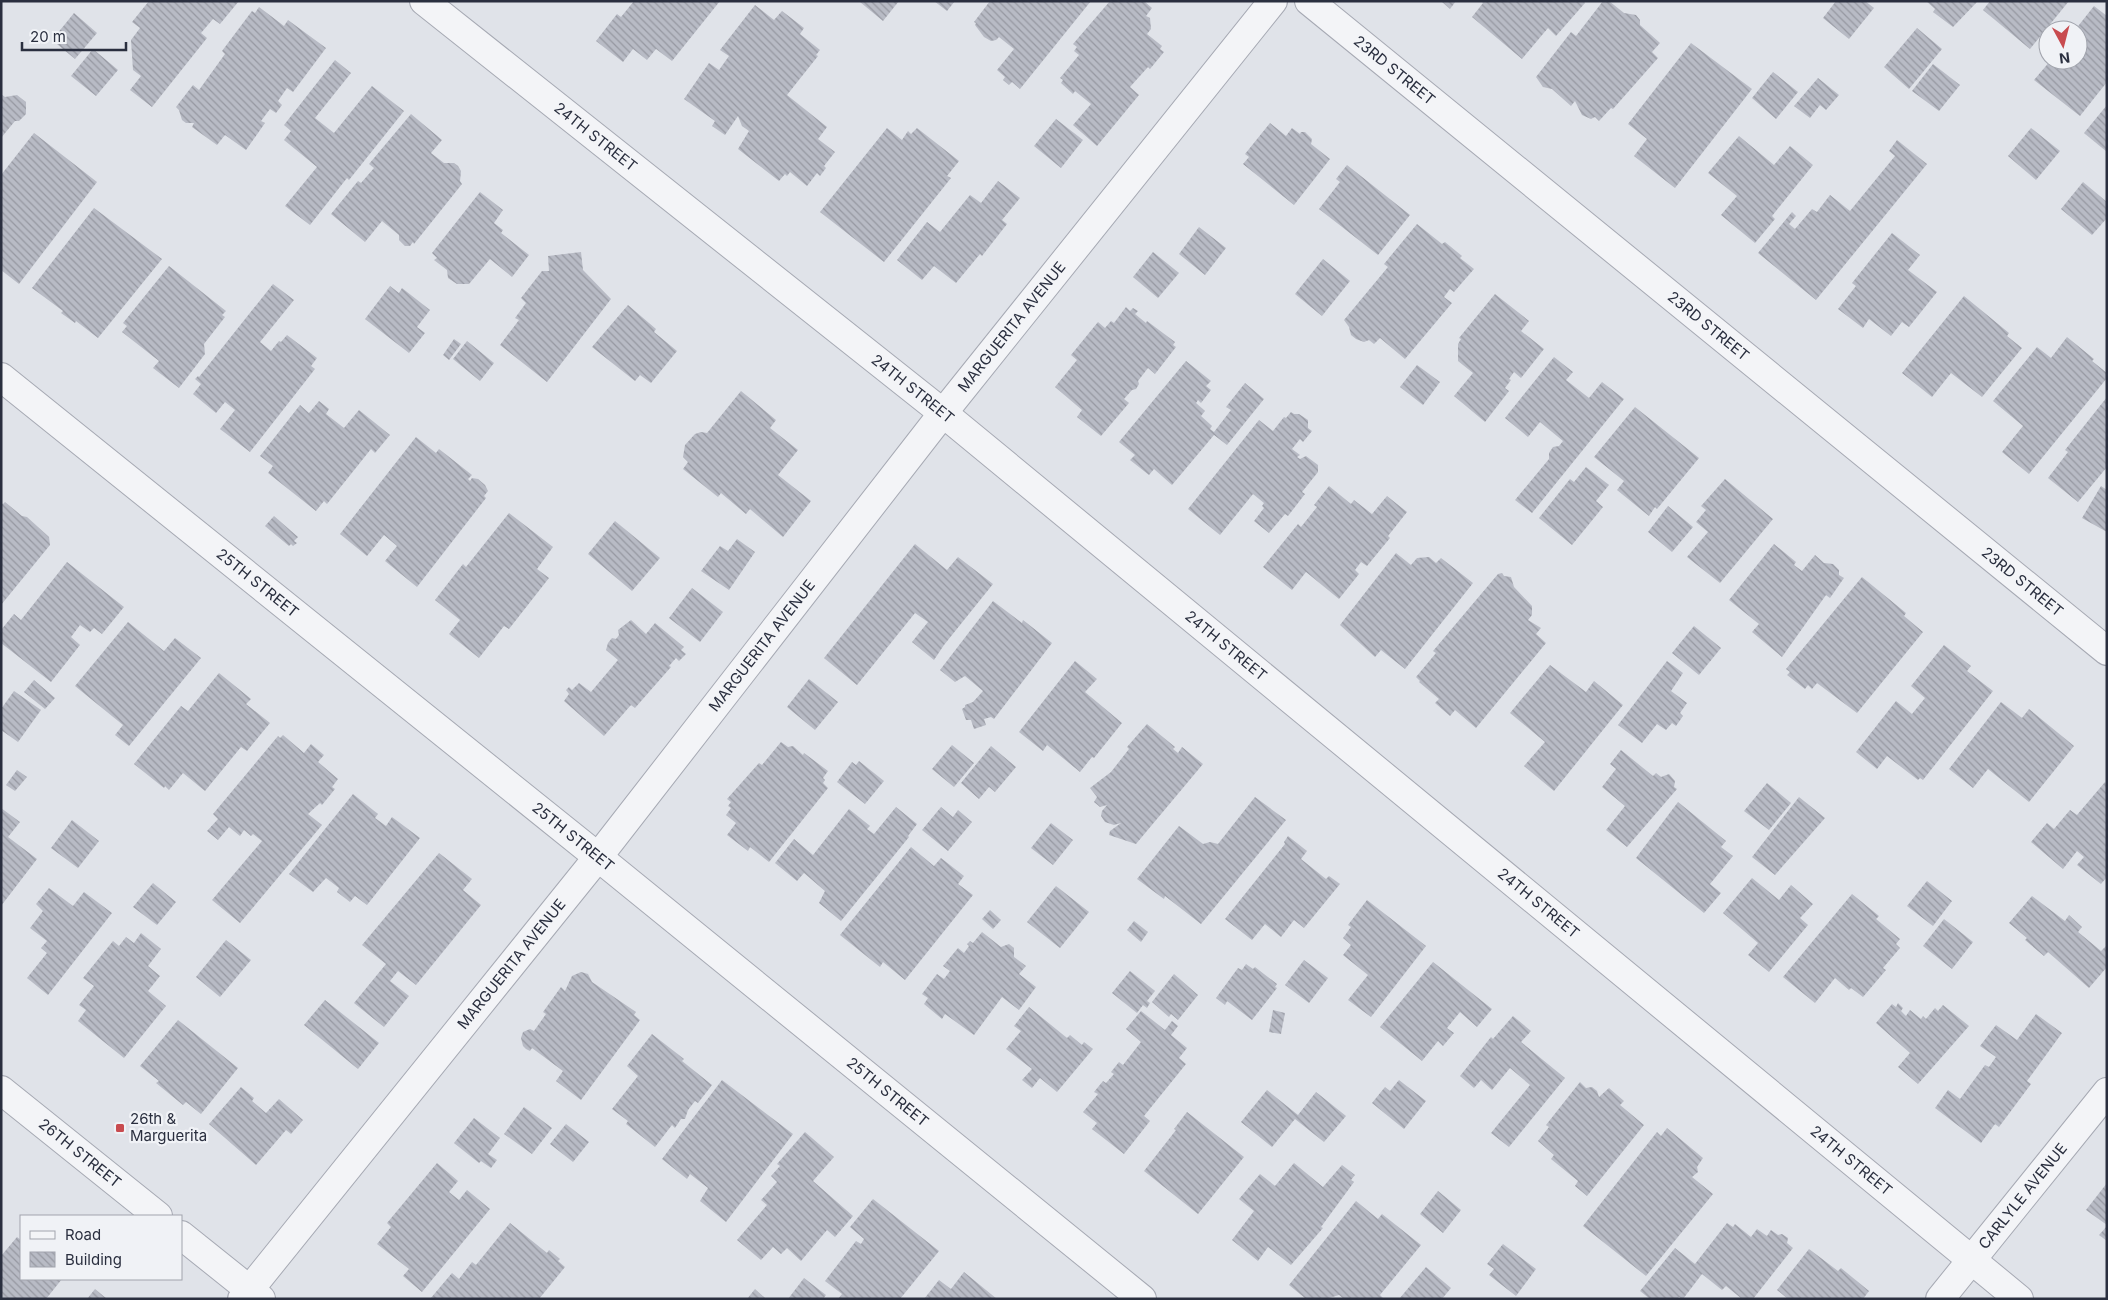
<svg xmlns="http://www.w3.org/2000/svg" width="2108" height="1300" font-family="Inter,sans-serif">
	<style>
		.building { fill: url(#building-back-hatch) }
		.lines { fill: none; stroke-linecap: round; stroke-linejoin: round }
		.minor-casing { stroke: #a6a9b3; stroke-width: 30 }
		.tertiary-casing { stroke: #a6a9b3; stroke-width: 30 }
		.minor { stroke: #f3f4f7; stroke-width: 28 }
		.tertiary { stroke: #f3f4f7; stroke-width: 28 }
		.poi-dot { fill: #c84b4f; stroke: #f0f2f6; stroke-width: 2 }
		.labels { text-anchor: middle; stroke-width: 4.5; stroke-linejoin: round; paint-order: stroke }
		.street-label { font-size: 15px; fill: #2a2f3f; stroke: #f0f2f6 }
		.poi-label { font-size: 15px; fill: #2a2f3f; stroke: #f0f2f6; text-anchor: start }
	</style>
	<defs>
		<pattern id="building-back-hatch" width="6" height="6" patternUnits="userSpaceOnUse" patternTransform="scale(1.25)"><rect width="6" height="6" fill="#b8bbc5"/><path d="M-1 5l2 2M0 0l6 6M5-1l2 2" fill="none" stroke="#9698a1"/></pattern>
	</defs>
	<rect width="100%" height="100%" fill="#e0e3e9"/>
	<!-- building -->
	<g class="building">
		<polygon points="149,1 239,1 220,24 213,19 201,33 207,38 152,107 130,90 141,76 133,70 131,40 140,28 132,22"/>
		<polygon points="634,1 720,1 672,61 656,49 647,60 633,49 623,62 596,41 617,14 621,17"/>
		<polygon points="861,1 899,1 883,21 860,2"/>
		<polygon points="934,1 955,1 947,11"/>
		<polygon points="990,1 1091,1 1020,89 1012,82 1009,85 1003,80 1005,77 997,70 1014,49 999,37 996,40 991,41 984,37 975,25 976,23 974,22"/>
		<polygon points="1110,1 1144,1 1152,8 1146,16 1150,18 1151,29 1147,34 1162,46 1160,49 1164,52 1150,69 1148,67 1130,87 1139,95 1097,146 1073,125 1091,104 1075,91 1073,94 1061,83 1063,80 1060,78 1079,55 1074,51 1077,47 1073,44"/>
		<polygon points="1441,1 1456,1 1450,9"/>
		<polygon points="1481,1 1583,1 1585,3 1556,36 1548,28 1522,59 1472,17 1483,3"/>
		<polygon points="1603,1 1609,1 1624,13 1636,15 1640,20 1640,25 1660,43 1652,52 1658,58 1613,109 1611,108 1599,121 1595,117 1591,119 1582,115 1575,101 1571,106 1552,89 1543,87 1536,77 1571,32 1576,36"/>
		<polygon points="1836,1 1865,1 1874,8 1849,39 1823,18"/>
		<polygon points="1926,1 1978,1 1953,27 1933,12 1935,9"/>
		<polygon points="1990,1 2069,1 2030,49 1983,10"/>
		<polygon points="755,5 774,20 782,11 804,28 800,34 820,50 816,55 818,56 787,95 827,127 818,139 835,152 824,166 826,168 820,176 817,173 807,186 790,172 787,176 785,174 779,181 738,149 749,131 742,126 738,116 725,135 712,126 715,121 684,99 709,63 719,70 729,56 720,50"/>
		<polygon points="2094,6 2107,16 2107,82 2080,116 2034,80 2051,60 2078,60 2078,30 2075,30"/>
		<polygon points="259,7 284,26 288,20 326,48 293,92 287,88 278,101 282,105 276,113 270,109 261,121 265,123 246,150 225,135 217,145 192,127 194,123 186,123 182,120 179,110 176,107 193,85 199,90 225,54 222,51 252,11 255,13"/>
		<polygon points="74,13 97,33 75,59 52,40"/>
		<polygon points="1917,28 1942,49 1909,89 1884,67"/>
		<polygon points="1691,43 1752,89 1675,188 1634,156 1647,139 1628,124"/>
		<polygon points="93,49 118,70 96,96 71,76"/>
		<polygon points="335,60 351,73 315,118 334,133 372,86 404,111 349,180 347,178 310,225 285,206 317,167 284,140 291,131 284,125"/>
		<polygon points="1933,64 1960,85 1939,111 1912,91"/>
		<polygon points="1773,72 1798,92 1776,119 1752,98"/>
		<polygon points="1818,78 1839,95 1826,110 1820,105 1810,118 1794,106"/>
		<polygon points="1,94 5,97 17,95 26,102 26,114 19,121 15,121 1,138"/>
		<polygon points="2107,105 2107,152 2084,133"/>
		<polygon points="411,114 442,140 431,153 444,163 454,163 458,166 461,171 460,181 462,184 414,244 413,242 410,246 405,246 399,240 399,235 382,221 365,242 331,214 358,181 361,183 374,168 369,164"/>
		<polygon points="1056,119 1083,140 1061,168 1034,146"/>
		<polygon points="1270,123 1286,136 1292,128 1300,134 1301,132 1305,132 1312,139 1311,144 1330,159 1294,205 1243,164 1249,157 1245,154"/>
		<polygon points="887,128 902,140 908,131 911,134 917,128 959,161 947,176 951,178 884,262 820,212"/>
		<polygon points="2031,128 2060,151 2036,180 2008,156"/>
		<polygon points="34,133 97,182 19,284 1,270 1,175"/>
		<polygon points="1739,136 1774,165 1790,146 1813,165 1772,216 1775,219 1755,243 1721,215 1737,196 1708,173"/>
		<polygon points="1897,140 1927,164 1816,300 1758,253 1792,212 1796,216 1789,224 1795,229 1812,209 1817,212 1830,195 1850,211 1895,156 1889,151"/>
		<polygon points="1347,165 1410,215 1378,255 1319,209 1340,182 1336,179"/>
		<polygon points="998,181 1020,198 1002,220 1007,224 982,256 980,254 956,283 934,266 922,280 897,260 927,222 940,232 970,195 981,203"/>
		<polygon points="2083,182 2107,202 2107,218 2092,235 2061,209"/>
		<polygon points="480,192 503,210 494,223 503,230 501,233 529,255 512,277 490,259 469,284 457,284 448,278 447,270 434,260 437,258 432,253"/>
		<polygon points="94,208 162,259 98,338 76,321 75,323 61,313 63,311 32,288"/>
		<polygon points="1417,224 1442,244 1445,242 1462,256 1460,258 1474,269 1454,292 1450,289 1444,297 1452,303 1405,359 1380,338 1374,344 1369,340 1364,342 1356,339 1351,335 1349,327 1344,320 1388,267 1384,264"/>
		<polygon points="1199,227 1226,248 1205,275 1179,254"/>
		<polygon points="1892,233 1920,255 1908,270 1937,292 1909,327 1902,322 1891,336 1869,319 1863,328 1838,309 1856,286 1852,283"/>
		<polygon points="581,252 583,270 611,299 547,382 500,345 519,320 515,318 526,303 521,298 542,271 549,271 548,256"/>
		<polygon points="1153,252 1179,273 1158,298 1133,277"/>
		<polygon points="1323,259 1350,281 1322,316 1295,294"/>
		<polygon points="169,266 226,311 222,315 225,317 204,344 205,354 179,388 153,368 159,361 122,332 127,326 123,323"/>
		<polygon points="273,284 294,300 260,342 271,351 279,341 281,342 287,335 317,358 311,366 315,369 250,452 220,429 235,410 225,402 216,413 193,394 201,384 195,379 198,376 199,377"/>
		<polygon points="390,286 399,293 402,288 430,310 417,327 425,333 409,353 365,319"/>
		<polygon points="1495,294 1529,321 1521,331 1544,349 1521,378 1514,372 1509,379 1511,380 1505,388 1509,391 1485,422 1454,396 1473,373 1458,361 1458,344 1461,339 1459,338"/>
		<polygon points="1964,296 2009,333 2007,336 2022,348 1982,397 1951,373 1932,397 1902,373"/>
		<polygon points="628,305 656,329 654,332 677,351 651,383 640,375 635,381 592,347"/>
		<polygon points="1126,307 1130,311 1133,308 1138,311 1135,314 1146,323 1147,321 1175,342 1173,345 1176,347 1155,374 1148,368 1138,381 1139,384 1136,389 1132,390 1124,399 1129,403 1101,436 1077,417 1082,410 1055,387 1077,360 1071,355 1098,322 1105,328 1111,321 1114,323"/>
		<polygon points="2067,337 2094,359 2092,361 2107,373 2107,378 2029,474 2002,452 2023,426 1993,401 2037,347 2051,358"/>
		<polygon points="454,339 461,344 449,360 443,355"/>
		<polygon points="467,341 494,363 480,381 453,359"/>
		<polygon points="1554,357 1573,372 1566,380 1589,398 1602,382 1624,399 1532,513 1515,500 1549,459 1549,453 1553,447 1559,446 1563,441 1540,422 1528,437 1505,418"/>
		<polygon points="1186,361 1211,381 1206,386 1211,390 1201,403 1198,400 1196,403 1205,411 1201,416 1212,426 1210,429 1214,432 1231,410 1226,407 1245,383 1264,399 1227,445 1214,435 1172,485 1154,469 1149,475 1130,460 1135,455 1119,442"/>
		<polygon points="1417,365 1440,382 1423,405 1400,387"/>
		<polygon points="741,391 776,420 770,428 798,450 778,475 811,501 783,537 750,509 746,514 721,493 718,497 683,469 688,462 683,457 685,445 695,434 701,432 707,433"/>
		<polygon points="2107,397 2107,467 2078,502 2048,478 2068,452 2065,450"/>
		<polygon points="319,401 329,409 326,414 344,428 359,410 390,435 375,453 371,449 327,504 324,501 316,511 268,473 273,466 260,456 300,405 309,413"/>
		<polygon points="1635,407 1699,458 1657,509 1655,507 1649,516 1617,490 1624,481 1594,457"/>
		<polygon points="1291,412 1294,414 1299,414 1308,420 1308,428 1312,431 1303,442 1300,439 1292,449 1300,455 1297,457 1300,459 1306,456 1318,465 1318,472 1302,492 1305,494 1288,516 1285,514 1269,533 1254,521 1264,508 1262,506 1264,503 1253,494 1220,535 1188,509 1259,420 1273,431 1284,417 1286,418"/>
		<polygon points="416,437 436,453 439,449 472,475 468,479 470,481 472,478 478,479 485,485 488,491 484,496 486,498 417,587 385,561 397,546 384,535 367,556 340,534"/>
		<polygon points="1586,467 1609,485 1596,501 1603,507 1572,545 1539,518 1570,479 1574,482"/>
		<polygon points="1725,479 1773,519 1720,583 1687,557 1708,532 1696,522 1706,510 1701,506"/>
		<polygon points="1329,486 1351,504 1354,500 1372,514 1387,496 1407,512 1388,536 1390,538 1367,566 1361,562 1355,570 1359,574 1339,599 1306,572 1292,590 1263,567 1298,524 1301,527 1317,507 1314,505"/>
		<polygon points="2101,486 2107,490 2107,532 2082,518"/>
		<polygon points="5,502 22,516 27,517 49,537 50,545 1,605 1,503 3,504"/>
		<polygon points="1668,506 1693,527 1672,552 1648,532"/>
		<polygon points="509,513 553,547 537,569 549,578 509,629 504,626 479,658 449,634 460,620 435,600 463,564 466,567"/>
		<polygon points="274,516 298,537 294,541 297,543 293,546 291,544 289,546 265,526"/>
		<polygon points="615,521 660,558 632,591 588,554"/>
		<polygon points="737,539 755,552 729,590 701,571 720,546 728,551"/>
		<polygon points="915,544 947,570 958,557 993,584 944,645 934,660 912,642 928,622 915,613 857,685 824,658"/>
		<polygon points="1774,544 1796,562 1794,565 1802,571 1815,555 1824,563 1833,564 1839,570 1839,575 1844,578 1830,598 1826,595 1782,657 1752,632 1759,624 1729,600"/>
		<polygon points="1396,553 1411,565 1417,558 1429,557 1436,563 1441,558 1473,583 1405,669 1381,650 1375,657 1340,625"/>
		<polygon points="67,562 124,607 102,634 94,628 90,632 80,625 71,637 80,645 51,682 1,643 1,630 14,614 21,620"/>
		<polygon points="1502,573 1504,576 1511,577 1514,587 1532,606 1532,615 1528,620 1541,628 1536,634 1546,643 1476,728 1455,710 1450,716 1435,703 1439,699 1419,682 1420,681 1416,677 1436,653 1433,651 1498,574"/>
		<polygon points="1862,577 1906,613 1904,616 1923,632 1857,713 1817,683 1812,689 1808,685 1805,689 1787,675 1790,672 1786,669"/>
		<polygon points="692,588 723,612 700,642 669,618"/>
		<polygon points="993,601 1022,623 1023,620 1052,643 994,719 991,717 984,719 986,725 974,729 971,720 966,720 962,709 965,707 965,705 973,702 983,691 965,676 955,682 940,670"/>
		<polygon points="631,620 646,634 655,623 684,647 681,650 686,654 679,661 676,658 669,666 671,667 635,708 631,705 604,736 564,701 569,694 566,690 569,687 572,690 579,683 591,692 618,660 606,650 608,643 612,638 616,639 619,635 618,630"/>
		<polygon points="128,622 164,651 175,638 201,658 129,746 115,735 123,725 75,686"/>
		<polygon points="1694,626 1721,648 1699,675 1672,653"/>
		<polygon points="1944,645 1971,666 1967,671 1993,691 1923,780 1920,778 1918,780 1887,756 1877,769 1856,752 1896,701 1912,714 1925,698 1911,686"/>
		<polygon points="1075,661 1097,679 1085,692 1122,723 1094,758 1092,757 1080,772 1047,745 1043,751 1019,732"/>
		<polygon points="1667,661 1683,673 1671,691 1687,703 1680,713 1683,716 1676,726 1672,723 1666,730 1657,724 1642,743 1618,725"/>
		<polygon points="1550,665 1586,692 1594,681 1623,705 1554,791 1524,766 1545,742 1510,713"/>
		<polygon points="219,673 251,699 246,704 270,723 247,751 241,747 205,791 183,773 169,790 165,786 164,788 134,764 181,706 188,711"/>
		<polygon points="809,679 838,702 815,730 787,707"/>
		<polygon points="34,680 55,698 45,709 24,692"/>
		<polygon points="14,691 41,710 18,742 1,730 1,709"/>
		<polygon points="2001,702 2022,718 2029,709 2074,746 2029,802 1988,769 1973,788 1949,769"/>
		<polygon points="1147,724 1175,747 1173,749 1178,753 1182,747 1203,764 1136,844 1109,835 1110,831 1121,823 1114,825 1105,822 1101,816 1102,811 1107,805 1100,807 1094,802 1097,797 1090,788 1111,772 1129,749 1127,747"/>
		<polygon points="283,735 304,753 311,744 324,755 318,762 338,779 332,787 335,789 322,805 320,803 308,814 322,825 240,923 212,900 262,841 253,834 251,836 244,830 240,836 229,827 218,840 207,831 218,819 213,814 278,736 280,738"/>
		<polygon points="781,742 788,747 793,746 803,755 804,753 828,771 823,778 825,780 823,783 828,788 769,862 750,847 748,851 727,835 736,823 726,815 731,808 728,806 731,802 727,799 759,763 762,765"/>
		<polygon points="952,745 974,763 954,787 932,769"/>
		<polygon points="991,746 1016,767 995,792 989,787 979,799 961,783"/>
		<polygon points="1621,750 1653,776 1656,773 1661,777 1669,774 1675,781 1674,787 1677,789 1627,847 1606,830 1625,806 1602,787 1616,769 1610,764"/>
		<polygon points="859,761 884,781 865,804 837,782 852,762 856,765"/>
		<polygon points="17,770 27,777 15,791 6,785"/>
		<polygon points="2105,782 2107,784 2107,877 2101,884 2077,865 2084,857 2077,851 2063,869 2031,842 2047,823 2054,829 2070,810 2077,815"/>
		<polygon points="1767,783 1791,803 1769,830 1744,811"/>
		<polygon points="353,794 378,814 375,818 386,826 392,817 420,838 367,905 355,896 350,902 337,892 339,888 326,878 313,892 289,874"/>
		<polygon points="1255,797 1286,820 1201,924 1165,896 1164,899 1137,879 1179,826 1203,844 1210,842 1218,844"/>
		<polygon points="1799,797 1825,818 1775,875 1752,857"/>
		<polygon points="1678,802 1726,841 1721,847 1733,856 1710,884 1721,893 1704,913 1636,858"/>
		<polygon points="896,807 917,824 908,836 909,837 841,921 819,903 825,891 804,873 797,881 775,863 794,839 813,855 849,809 870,826 867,829 874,834"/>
		<polygon points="941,807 953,817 958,810 972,822 948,851 922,830"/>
		<polygon points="1,808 20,822 8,837 37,859 1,906"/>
		<polygon points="72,820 99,841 78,868 51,848"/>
		<polygon points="1051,823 1073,840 1053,865 1031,848"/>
		<polygon points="1288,836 1307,851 1301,859 1326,879 1329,876 1340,884 1304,928 1294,920 1281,937 1265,924 1252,940 1225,919 1285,844 1284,842"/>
		<polygon points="911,847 934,866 941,858 964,876 958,884 973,895 905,980 883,962 880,967 840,935"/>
		<polygon points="439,853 472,879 463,890 481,905 416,985 398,971 390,981 409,996 384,1027 354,1003 386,964 362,945"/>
		<polygon points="1752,878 1779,900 1791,885 1813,904 1800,918 1808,925 1769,972 1748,955 1758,943 1723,913"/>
		<polygon points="1927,881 1952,901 1933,926 1907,906"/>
		<polygon points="153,883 176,902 157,925 133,907"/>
		<polygon points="1056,886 1089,912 1060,948 1027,922"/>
		<polygon points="49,888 73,906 84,892 112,913 48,995 27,978 47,953 41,948 47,941 30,928 43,911 36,904"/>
		<polygon points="1852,894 1879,916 1876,919 1900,939 1896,944 1900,948 1883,968 1886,970 1863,997 1851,988 1849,990 1835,978 1815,1003 1783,977"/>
		<polygon points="2032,896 2065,921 2069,915 2082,927 2078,932 2101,951 2107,945 2107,967 2089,988 2048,952 2044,956 2025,940 2027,938 2009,923"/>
		<polygon points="1367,900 1426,946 1371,1017 1348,1000 1368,975 1343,955 1351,945 1343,938 1351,927 1348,925"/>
		<polygon points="990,910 1001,920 993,929 982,919"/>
		<polygon points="1944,919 1973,942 1952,969 1923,946"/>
		<polygon points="1134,921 1148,932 1141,942 1127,930"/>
		<polygon points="982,932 1001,947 1009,944 1014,948 1014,957 1026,966 1019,974 1036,987 1019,1010 1002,997 974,1035 945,1014 942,1019 924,1004 928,998 922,994 937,974 944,979 950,971 943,966 958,948 964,953 969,946 967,944 970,941 973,943"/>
		<polygon points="141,933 161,949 148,966 160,976 148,991 166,1006 124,1058 78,1021 86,1010 79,1005 94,986 83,978 113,941 119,946 126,937 134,943"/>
		<polygon points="226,940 251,960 220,997 196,977"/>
		<polygon points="1304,960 1328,978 1309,1003 1285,985"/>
		<polygon points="1433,962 1492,1009 1477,1027 1460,1012 1447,1028 1454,1033 1443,1046 1438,1041 1422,1061 1380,1027"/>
		<polygon points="1246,964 1253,969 1255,967 1277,984 1275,987 1277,988 1252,1020 1227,1001 1225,1005 1216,998 1238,968 1242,970"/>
		<polygon points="1130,971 1155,991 1147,1001 1150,1003 1147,1008 1143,1005 1137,1013 1112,993"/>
		<polygon points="581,972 588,974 592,982 636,1012 634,1015 640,1020 581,1100 556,1081 563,1071 532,1048 530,1051 526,1049 523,1046 521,1038 523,1032 530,1029 534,1031 546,1014 543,1012 561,987 565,991 572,976"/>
		<polygon points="1174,974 1198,995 1178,1020 1171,1014 1169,1017 1152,1002"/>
		<polygon points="325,1000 379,1043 358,1069 304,1025"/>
		<polygon points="1898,1003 1903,1008 1901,1011 1906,1016 1910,1010 1921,1019 1923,1016 1926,1019 1935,1008 1938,1011 1943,1005 1969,1026 1918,1084 1898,1067 1910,1053 1876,1023 1892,1004 1896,1007"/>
		<polygon points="1029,1007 1067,1038 1070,1035 1082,1045 1084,1042 1093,1049 1057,1092 1040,1078 1032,1088 1022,1080 1032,1069 1006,1049 1021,1031 1014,1026"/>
		<polygon points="1273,1010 1285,1013 1281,1034 1269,1032"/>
		<polygon points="1141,1011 1165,1030 1172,1021 1178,1026 1171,1035 1187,1048 1179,1058 1186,1064 1144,1116 1150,1121 1124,1154 1092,1129 1097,1123 1083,1112 1098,1094 1094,1092 1103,1081 1106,1083 1114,1074 1111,1072 1119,1062 1123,1065 1141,1042 1126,1029"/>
		<polygon points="2036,1014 2062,1033 2027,1081 2031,1084 1999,1127 1995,1124 1981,1143 1935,1108 1948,1090 1960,1099 1985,1065 1989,1067 1996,1057 1980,1046 1996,1025 2017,1040"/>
		<polygon points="1513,1016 1531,1031 1521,1042 1565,1078 1509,1147 1491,1133 1530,1085 1510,1068 1492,1090 1481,1080 1474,1088 1460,1076 1491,1037 1493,1039"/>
		<polygon points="178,1020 238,1068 201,1114 186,1102 183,1105 156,1083 159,1081 140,1066"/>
		<polygon points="652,1034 684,1059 682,1061 712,1085 698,1103 695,1101 688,1110 685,1119 681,1119 675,1128 672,1125 655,1147 626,1124 628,1121 612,1109 638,1076 627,1066"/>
		<polygon points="722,1080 793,1134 726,1222 700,1201 708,1188 690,1174 687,1179 662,1159"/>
		<polygon points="1399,1080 1426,1101 1404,1129 1372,1103 1385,1087 1390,1091"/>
		<polygon points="1580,1082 1586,1088 1592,1087 1597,1091 1599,1097 1609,1088 1624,1101 1620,1105 1644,1125 1587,1196 1575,1186 1578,1181 1551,1159 1554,1155 1538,1141 1549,1127 1546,1125"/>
		<polygon points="241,1087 254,1098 252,1101 266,1113 279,1099 303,1120 291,1134 286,1130 256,1165 209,1124"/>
		<polygon points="1267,1090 1298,1115 1316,1092 1346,1116 1324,1142 1295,1119 1272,1147 1241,1122"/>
		<polygon points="524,1107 552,1128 532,1154 504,1134"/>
		<polygon points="1187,1112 1244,1157 1198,1214 1144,1171 1176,1130 1174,1129"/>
		<polygon points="474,1118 500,1138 488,1154 497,1160 491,1168 481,1161 479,1163 454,1143"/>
		<polygon points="566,1124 589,1142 573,1162 550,1144"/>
		<polygon points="1667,1128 1703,1158 1697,1167 1698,1172 1692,1177 1713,1194 1646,1276 1583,1226 1657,1132 1661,1136"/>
		<polygon points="805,1132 834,1157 813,1181 853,1216 835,1237 827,1230 801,1261 787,1248 781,1254 773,1247 761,1260 737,1240 767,1205 761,1200 777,1182 771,1176 780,1166 777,1164"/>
		<polygon points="437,1163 458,1181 449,1192 459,1200 467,1190 490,1209 422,1292 403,1276 409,1269 377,1244 391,1227 387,1223"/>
		<polygon points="1294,1163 1323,1187 1342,1165 1355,1175 1351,1180 1354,1182 1321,1227 1323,1228 1291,1265 1268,1247 1258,1261 1232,1240 1254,1211 1239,1199 1260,1174 1275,1186"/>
		<polygon points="2107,1183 2107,1225 2086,1210"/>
		<polygon points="1438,1191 1461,1210 1443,1233 1420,1214"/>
		<polygon points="873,1199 939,1251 900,1299 838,1299 842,1294 825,1281 856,1241 861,1244 864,1239 850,1227"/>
		<polygon points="1356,1201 1378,1219 1382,1214 1421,1245 1380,1295 1384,1299 1344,1299 1339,1295 1326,1299 1306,1299 1289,1285"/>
		<polygon points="510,1223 547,1253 549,1250 560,1259 558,1261 565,1267 539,1299 430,1299 452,1273 459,1279 472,1262 476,1265"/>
		<polygon points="1727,1223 1733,1227 1735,1224 1751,1237 1757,1229 1767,1236 1771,1230 1778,1235 1782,1234 1788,1238 1787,1243 1793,1248 1753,1299 1742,1299 1726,1286 1722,1290 1702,1274 1683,1299 1679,1297 1677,1299 1650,1299 1640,1291 1675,1248 1695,1264"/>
		<polygon points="2107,1226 2107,1241 2099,1235"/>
		<polygon points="17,1237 21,1240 21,1279 62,1279 46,1299 1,1299 1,1256"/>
		<polygon points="1503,1244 1536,1269 1516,1296 1489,1275 1494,1269 1487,1264"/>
		<polygon points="1809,1249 1838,1271 1841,1268 1869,1291 1863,1299 1788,1299 1777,1290"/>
		<polygon points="1426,1267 1451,1288 1442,1299 1399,1299"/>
		<polygon points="964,1272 997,1299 924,1299 939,1280 951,1289"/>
		<polygon points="804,1278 826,1295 823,1299 788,1299"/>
		<polygon points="95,1289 107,1299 87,1299"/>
		<polygon points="755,1289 766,1299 747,1299"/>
	</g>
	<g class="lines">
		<!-- minor casing -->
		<g class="minor-casing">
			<g id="minor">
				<path id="s1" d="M424,1L943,413L2019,1299"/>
				<path id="s2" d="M1309,1L2107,651"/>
				<path id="s3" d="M1,377L598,857L1142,1299"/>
				<path id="s4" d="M242,1299L598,857L943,413L1273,1"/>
				<path id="s5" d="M1940,1299L2107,1092"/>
			</g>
		</g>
		<!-- tertiary casing -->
		<g class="tertiary-casing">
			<g id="tertiary">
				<path id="s6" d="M1,1090L158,1216"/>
				<polyline points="181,1235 261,1299"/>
			</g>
		</g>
		<!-- minor -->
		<use href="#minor" class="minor"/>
		<!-- tertiary -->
		<use href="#tertiary" class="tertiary"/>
	</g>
	<!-- markers -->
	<rect class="poi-dot" x="115" y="1123" width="10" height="10" rx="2.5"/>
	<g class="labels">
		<!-- street labels -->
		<g class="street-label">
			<text dy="5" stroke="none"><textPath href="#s2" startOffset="110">23RD STREET</textPath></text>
			<text dy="5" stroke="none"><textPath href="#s1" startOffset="219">24TH STREET</textPath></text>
			<text dy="5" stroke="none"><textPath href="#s2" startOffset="515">23RD STREET</textPath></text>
			<text dy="5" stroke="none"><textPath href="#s4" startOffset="1240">MARGUERITA AVENUE</textPath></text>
			<text dy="5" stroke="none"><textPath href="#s1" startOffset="624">24TH STREET</textPath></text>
			<text dy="5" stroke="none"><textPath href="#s2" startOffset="920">23RD STREET</textPath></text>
			<text dy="5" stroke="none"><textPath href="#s3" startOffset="329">25TH STREET</textPath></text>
			<text dy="5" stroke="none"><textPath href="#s1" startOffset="1029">24TH STREET</textPath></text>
			<text dy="5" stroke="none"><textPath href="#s4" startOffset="835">MARGUERITA AVENUE</textPath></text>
			<text dy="5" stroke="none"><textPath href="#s3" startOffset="734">25TH STREET</textPath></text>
			<text dy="5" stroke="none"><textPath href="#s1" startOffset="1434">24TH STREET</textPath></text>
			<text dy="5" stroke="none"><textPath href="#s4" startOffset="430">MARGUERITA AVENUE</textPath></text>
			<text dy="5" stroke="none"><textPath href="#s3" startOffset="1139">25TH STREET</textPath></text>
			<text dy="5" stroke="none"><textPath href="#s6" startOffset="101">26TH STREET</textPath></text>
			<text dy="5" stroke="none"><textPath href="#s1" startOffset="1839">24TH STREET</textPath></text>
			<text dy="5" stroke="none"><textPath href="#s5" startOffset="132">CARLYLE AVENUE</textPath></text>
		</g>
		<!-- poi labels -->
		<g class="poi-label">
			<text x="130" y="1124">26th &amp;<tspan x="130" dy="17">Marguerita</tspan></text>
		</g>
	</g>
	<!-- border -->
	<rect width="2108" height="1300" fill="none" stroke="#2a2f3f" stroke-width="5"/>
	<!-- legend -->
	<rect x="20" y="1215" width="162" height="65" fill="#f0f2f6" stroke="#a1a4ad"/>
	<rect x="30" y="1231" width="25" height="8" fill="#f3f4f7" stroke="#a1a4ad"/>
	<text x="65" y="1240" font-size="15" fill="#2a2f3f">Road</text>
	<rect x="30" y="1252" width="25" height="15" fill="url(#building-back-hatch)" stroke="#a1a4ad"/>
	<text x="65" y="1265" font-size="15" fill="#2a2f3f">Building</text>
	<!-- north arrow -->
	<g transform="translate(2063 45) rotate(173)"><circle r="24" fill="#f0f2f6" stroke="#a1a4ad"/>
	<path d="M0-4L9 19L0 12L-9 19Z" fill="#c84b4f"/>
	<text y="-8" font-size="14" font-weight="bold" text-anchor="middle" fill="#2a2f3f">N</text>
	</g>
	<!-- scale -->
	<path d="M22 42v8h104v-8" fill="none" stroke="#2a2f3f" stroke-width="2.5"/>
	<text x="30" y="42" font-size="15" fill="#2a2f3f" stroke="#f0f2f6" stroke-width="4" paint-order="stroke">20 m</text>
</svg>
